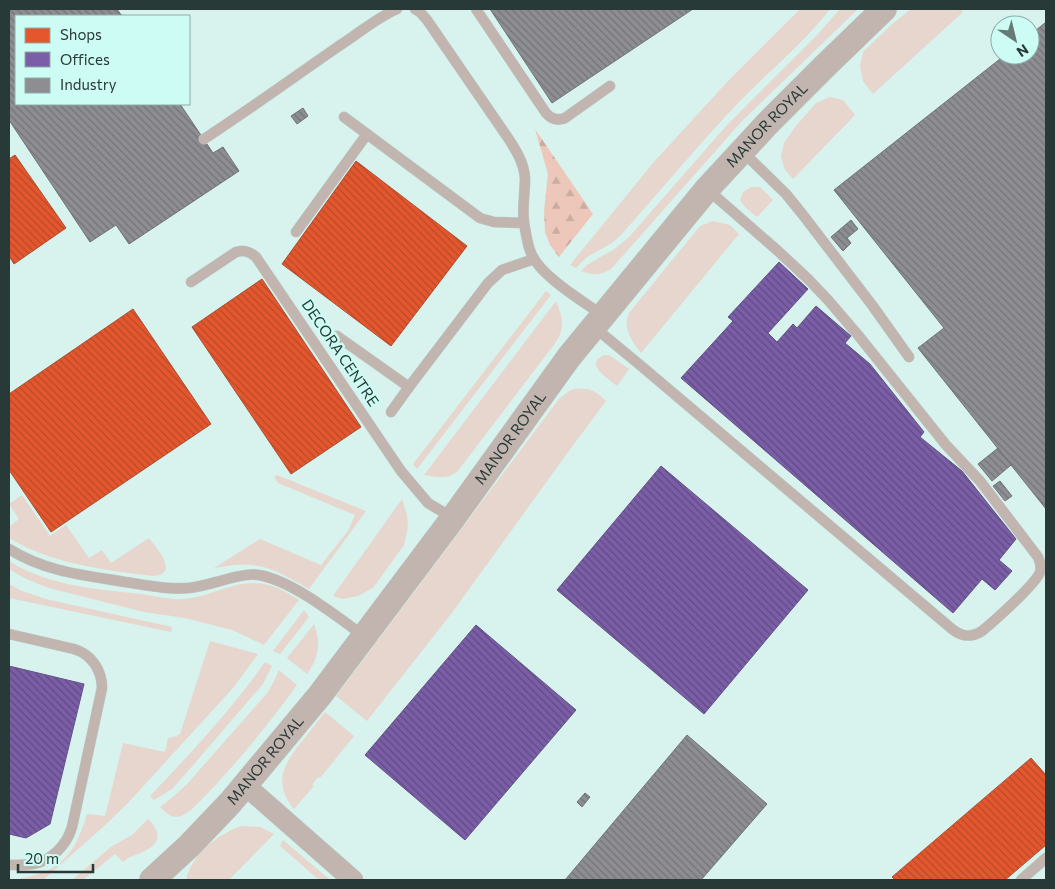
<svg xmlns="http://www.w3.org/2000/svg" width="1055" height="889" font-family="Commissioner,sans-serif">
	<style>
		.grass { fill: #e7d6ce }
		.forest { fill: url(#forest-firs) }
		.shops { fill: url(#shops-back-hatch); stroke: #ac4e31 }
		.offices { fill: url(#offices-back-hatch); stroke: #625385 }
		.industry { fill: url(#industry-back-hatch); stroke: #6f7477 }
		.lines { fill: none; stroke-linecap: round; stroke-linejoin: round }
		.service-casing { stroke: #bacecb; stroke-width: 11 }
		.minor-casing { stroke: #bacecb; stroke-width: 21 }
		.tertiary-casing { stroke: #bacecb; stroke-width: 26 }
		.service { stroke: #c2b4ae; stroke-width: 10 }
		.minor { stroke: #c2b4ae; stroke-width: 20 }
		.tertiary { stroke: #c2b4ae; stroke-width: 25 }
		.labels { text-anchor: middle; stroke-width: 5; stroke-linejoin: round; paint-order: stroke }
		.street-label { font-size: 15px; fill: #283a37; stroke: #cdfcf4 }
	</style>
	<defs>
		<pattern id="forest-firs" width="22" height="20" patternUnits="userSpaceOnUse" patternTransform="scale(1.25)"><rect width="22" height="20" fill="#edc8ba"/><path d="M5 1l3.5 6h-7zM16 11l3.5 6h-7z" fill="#cbada0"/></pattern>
		<pattern id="shops-back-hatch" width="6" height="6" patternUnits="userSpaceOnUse" patternTransform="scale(1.25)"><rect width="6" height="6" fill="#e4572e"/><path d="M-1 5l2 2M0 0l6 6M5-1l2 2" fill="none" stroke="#b94928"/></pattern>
		<pattern id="offices-back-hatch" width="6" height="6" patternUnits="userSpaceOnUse" patternTransform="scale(1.25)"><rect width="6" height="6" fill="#7b5ea7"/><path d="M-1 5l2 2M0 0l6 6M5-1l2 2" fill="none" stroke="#5f4b81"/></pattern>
		<pattern id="industry-back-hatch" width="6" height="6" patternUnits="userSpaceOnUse" patternTransform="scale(1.25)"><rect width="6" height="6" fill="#8d8d92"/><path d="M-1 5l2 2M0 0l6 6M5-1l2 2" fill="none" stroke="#737478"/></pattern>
	</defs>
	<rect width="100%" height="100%" fill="#d8f2ed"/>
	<!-- grass -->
	<g class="grass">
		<path d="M800,9H830C804,43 770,70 740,101C699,144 661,190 621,235L612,243L587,257L576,268L570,265L653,163L728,81Z"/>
		<path d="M840,9H858L742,121L612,268C602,276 592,275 581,271L587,265L616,248L629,237L727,125L817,35Z"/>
		<polygon points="911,9 960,9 963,12 873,94 863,81 860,66 863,52 890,26"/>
		<polygon points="830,97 843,100 855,115 793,179 785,170 781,157 784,143 796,126 816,103"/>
		<polygon points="751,187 760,187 773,200 757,217 745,207 740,200 743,192"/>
		<path d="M713,221L730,225L739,234L641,353C632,341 622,328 629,313L700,226Z"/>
		<polygon points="546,291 551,295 417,469 413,464"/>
		<path d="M556,301C562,317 566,326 556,342L457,472C445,480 438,477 424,475Z"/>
		<path d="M605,355H609L629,369L617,386C609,379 582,363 605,355Z"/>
		<path d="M574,389C591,388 594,390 606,401L571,448L451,614L367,721L336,696L559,399L569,391Z"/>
		<path d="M277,475L366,511L309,589C291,579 271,566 250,565C238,564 226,566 214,568L260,539L321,565L348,531L355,515L278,483L274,477Z"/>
		<path d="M22,495L50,536L66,525L89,558L102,550L111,563L149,538C156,548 180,573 154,576C107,571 49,563 9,538V527L19,519L9,504Z"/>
		<polygon points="402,499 407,515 408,527 404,545 373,588 358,596 343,599 333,596"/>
		<path d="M9,561C49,586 95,589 141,594C155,596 169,600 183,599C213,597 241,575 272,586C282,589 291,595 299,600L264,645L232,630L185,618L144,612L49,588L26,579L9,569Z"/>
		<polygon points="9,584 22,591 46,599 172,627 171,632 9,598"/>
		<polygon points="304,610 309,617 280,654 273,651"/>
		<path d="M314,624C321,642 319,658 307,674L287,658Z"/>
		<path d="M210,641L258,654L233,688L127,804L102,828L43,880H18V879C61,872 75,854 87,814L105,816L123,743L165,752L168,738L174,737L180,734Z"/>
		<path d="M265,662L272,666L263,684L182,778L172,789L154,800L150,796C191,753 231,710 265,662Z"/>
		<path d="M279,670L297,685C265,729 230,772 191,810C177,821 171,818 160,807L173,797L188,783L268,692L274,681Z"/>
		<path d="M325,712L354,736L320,778L318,777L312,785L314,786L294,809C272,782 284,764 303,740C310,731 317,722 325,712Z"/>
		<path d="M148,819C158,829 163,841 148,849C140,855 130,855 123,862L115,854L83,880H72L112,846L132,835Z"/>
		<path d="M242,826L260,827L274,834L229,880H186C191,855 219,833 242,826Z"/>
		<polygon points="283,840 330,880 319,880 280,846"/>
	</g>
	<!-- forest -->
	<polygon class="forest" points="535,129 593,214 559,257 550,245 545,232 544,211 548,174"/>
	<!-- shops -->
	<g class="shops">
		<polygon points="15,155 66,228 14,264 9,256 9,159"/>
		<polygon points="356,161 467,246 391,346 282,264"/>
		<polygon points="262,279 361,427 291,474 192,327"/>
		<polygon points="133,309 211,424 51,532 9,470 9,394"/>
		<polygon points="1031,758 1046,775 1046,845 1005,880 895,880 892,877"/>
	</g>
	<!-- offices -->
	<g class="offices">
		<polygon points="779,262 808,289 768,333 777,342 793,324 797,328 816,306 851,336 845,343 870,364 924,432 920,437 962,471 1016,539 999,560 1012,571 995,590 982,579 953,613 681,378 733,321 728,317"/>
		<polygon points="661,466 808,590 704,714 557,590"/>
		<polygon points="476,625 576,710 465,840 365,755"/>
		<polygon points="9,666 84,684 50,824 26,838 9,834"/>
	</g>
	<!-- industry -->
	<g class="industry">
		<polygon points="9,9 117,9 122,16 16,16 16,104 180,104 213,153 223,147 239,171 129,244 116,225 90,242 9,120"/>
		<polygon points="490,9 693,9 552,103"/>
		<polygon points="1046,22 1046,509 918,348 944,328 834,190 1005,55 1030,55 1030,35"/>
		<polygon points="303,108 308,116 297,124 291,116"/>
		<polygon points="851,220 858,229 847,238 851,243 843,251 831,237"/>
		<polygon points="998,448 1011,465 992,481 978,464"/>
		<polygon points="1000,481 1012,496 1005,501 993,486"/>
		<polygon points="687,735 767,804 701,880 565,880"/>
		<polygon points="585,793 590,797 582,807 577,802"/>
	</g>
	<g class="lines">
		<!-- service casing -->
		<g class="service-casing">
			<g id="service">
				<path d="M415,9L420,12L427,20L508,138C516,150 524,163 525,178C525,193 522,207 524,223"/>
				<path d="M476,9L546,113C551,119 557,121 565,118L610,86"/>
				<path d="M344,117L480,218L494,222L524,223C526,233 527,244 531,253C540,276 583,301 602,315"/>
				<path d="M204,139C250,109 294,77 339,46C358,34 376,18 397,9"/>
				<polyline points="742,151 786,194 803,215 872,305 909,357"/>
				<polyline points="296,232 367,134"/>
				<path d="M191,282L236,252C244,250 249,251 256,257L401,471L428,503L453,518"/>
				<path d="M594,327L640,365L952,629C962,637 971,638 982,631C993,622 1036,584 1040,572C1042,567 1040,562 1038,557L980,481L946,445L858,335L828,300L808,279L778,251L707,189"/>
				<polyline points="337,336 409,387 488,283 502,270 534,259"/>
				<polyline points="391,412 409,387"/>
				<path d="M9,549C46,572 83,575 125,582C146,585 168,590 189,588C210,586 240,572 259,575C293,581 336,616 364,636"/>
				<path d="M9,634L74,649C91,654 102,670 102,688L72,827C67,845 51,861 33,864C25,865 17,865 9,865"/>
				<polyline points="1021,880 1046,858"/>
			</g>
		</g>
		<!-- minor casing -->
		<g class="minor-casing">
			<polyline id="minor" points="246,786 353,880"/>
		</g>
		<!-- tertiary casing -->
		<g class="tertiary-casing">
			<g id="tertiary">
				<path id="s1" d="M152,880L189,846L230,803L320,695L453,518L569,357L707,189L768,123L826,65L884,9"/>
			</g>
		</g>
		<!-- service -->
		<use href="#service" class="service"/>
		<!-- minor -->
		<use href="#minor" class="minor"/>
		<!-- tertiary -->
		<use href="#tertiary" class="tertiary"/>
	</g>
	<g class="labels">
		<!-- street labels -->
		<g class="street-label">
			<text dy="5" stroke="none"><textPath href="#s1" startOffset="975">MANOR ROYAL</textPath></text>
			<text transform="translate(340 353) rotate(56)" y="5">DECORA CENTRE</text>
			<text dy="5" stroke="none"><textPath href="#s1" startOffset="570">MANOR ROYAL</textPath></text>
			<text dy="5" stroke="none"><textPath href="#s1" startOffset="165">MANOR ROYAL</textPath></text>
		</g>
	</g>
	<!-- border -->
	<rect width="1055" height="889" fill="none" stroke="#283a37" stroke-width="20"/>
	<!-- legend -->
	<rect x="15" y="15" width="175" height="90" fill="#cdfcf4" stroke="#8baea8"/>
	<rect x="25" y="28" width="25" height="15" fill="#e4572e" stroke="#8baea8"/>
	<text x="60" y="40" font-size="15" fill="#283a37">Shops</text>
	<rect x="25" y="52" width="25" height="15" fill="#7b5ea7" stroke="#8baea8"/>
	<text x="60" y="65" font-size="15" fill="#283a37">Offices</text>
	<rect x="25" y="78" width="25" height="15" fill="#8d8d92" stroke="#8baea8"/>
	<text x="60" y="90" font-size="15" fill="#283a37">Industry</text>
	<!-- north arrow -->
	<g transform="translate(1015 40) rotate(145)"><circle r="24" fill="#cdfcf4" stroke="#8baea8"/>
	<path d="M0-4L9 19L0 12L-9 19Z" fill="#667a77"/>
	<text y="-8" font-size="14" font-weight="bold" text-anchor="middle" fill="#283a37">N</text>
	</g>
	<!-- scale -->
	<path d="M18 864v8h75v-8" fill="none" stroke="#283a37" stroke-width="2.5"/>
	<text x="25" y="864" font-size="15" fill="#283a37" stroke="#cdfcf4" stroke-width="4" paint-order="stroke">20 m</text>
</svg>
